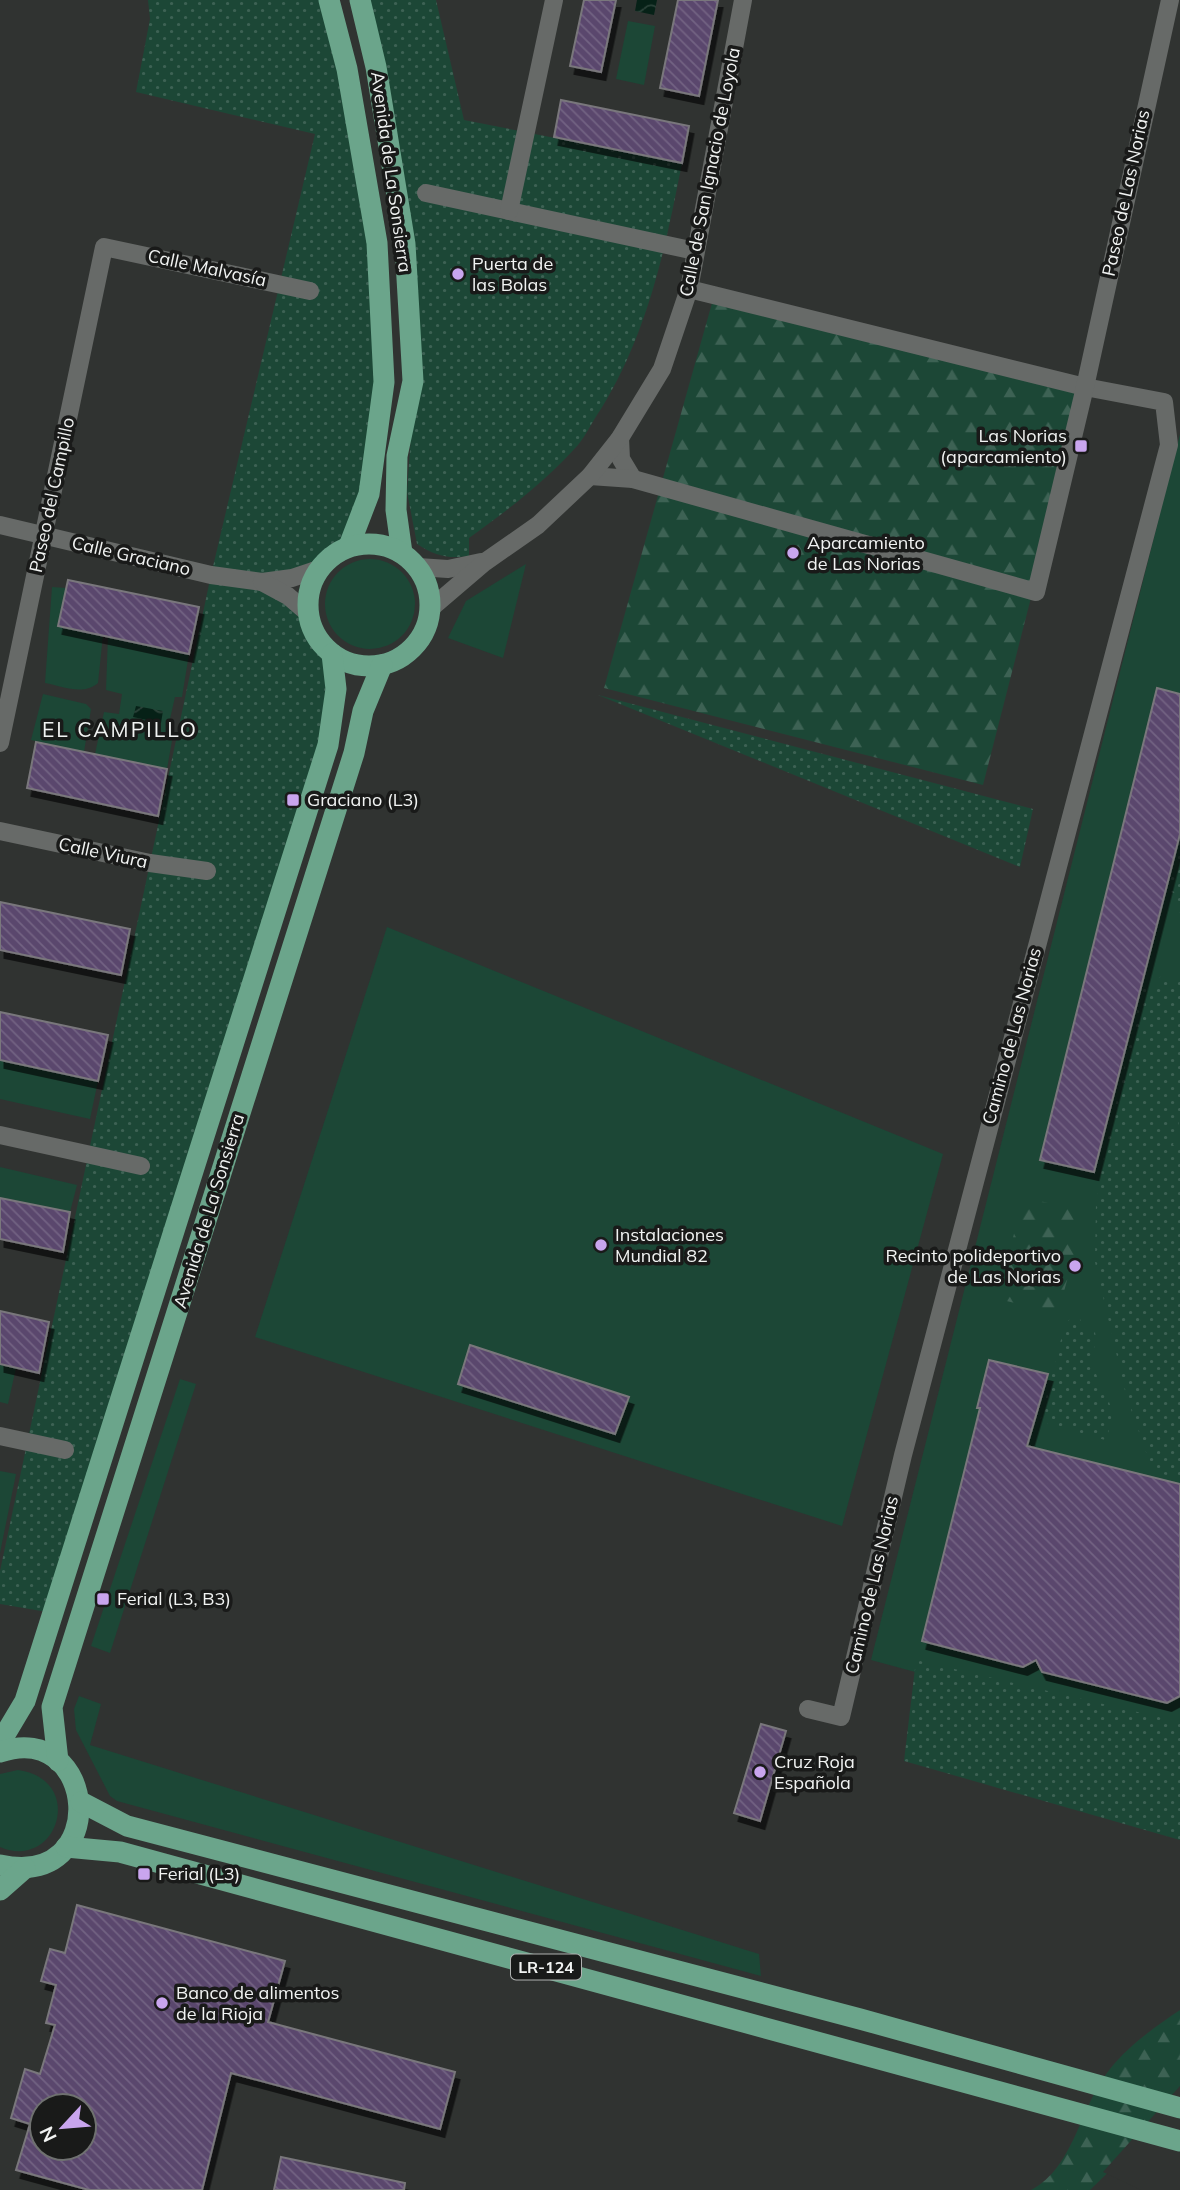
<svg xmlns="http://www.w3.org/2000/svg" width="1180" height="2190" font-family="Mulish,sans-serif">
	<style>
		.green { fill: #1c4736 }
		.forest { fill: url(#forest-firs) }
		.park { fill: url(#park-dots) }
		.water { fill: url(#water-waves) }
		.pier { fill: #303331 }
		.building { fill: url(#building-back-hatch); stroke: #79777b; stroke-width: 2; fill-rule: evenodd; filter: url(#shadow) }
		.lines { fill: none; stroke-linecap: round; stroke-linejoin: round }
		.street { stroke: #676a68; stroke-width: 18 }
		.primary { stroke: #6ba58b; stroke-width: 21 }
		.poi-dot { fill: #c9a5ee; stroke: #191a19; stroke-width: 2.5 }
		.labels { text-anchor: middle; stroke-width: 7; stroke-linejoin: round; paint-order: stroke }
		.shield { fill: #191a19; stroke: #b0b2b1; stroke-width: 2 }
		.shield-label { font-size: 16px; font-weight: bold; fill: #f1f3f2 }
		.street-label { font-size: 18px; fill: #f1f3f2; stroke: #191a19 }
		.poi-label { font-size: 18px; fill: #f1f3f2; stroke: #191a19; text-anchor: start }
		.quarter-label { font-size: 21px; letter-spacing: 2px; fill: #f1f3f2; stroke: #191a19 }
	</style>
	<defs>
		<pattern id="forest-firs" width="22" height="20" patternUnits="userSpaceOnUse" patternTransform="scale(1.75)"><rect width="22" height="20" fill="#1c4736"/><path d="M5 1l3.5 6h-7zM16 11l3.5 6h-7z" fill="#3d6254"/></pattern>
		<pattern id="park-dots" width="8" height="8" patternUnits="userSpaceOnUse" patternTransform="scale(1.75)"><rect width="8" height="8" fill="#1c4736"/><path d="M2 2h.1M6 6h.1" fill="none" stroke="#3d6254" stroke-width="1.8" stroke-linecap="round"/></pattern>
		<pattern id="water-waves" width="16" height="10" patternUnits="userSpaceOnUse" patternTransform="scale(1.75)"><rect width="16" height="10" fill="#062117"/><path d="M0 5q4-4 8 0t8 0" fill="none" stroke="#2b4239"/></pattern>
		<pattern id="building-back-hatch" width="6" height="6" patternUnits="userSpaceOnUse" patternTransform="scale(1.75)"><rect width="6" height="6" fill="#5a476d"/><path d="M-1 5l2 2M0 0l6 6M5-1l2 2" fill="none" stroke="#726282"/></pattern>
		<filter id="shadow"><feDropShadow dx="4.5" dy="8" stdDeviation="0" flood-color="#0009"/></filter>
	</defs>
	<rect width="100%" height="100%" fill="#303331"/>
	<!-- green -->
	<g class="green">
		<polygon points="628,21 655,26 644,85 616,79"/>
		<polygon points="1180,434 1180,1744 871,1660"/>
		<circle cx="370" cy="604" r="45"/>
		<polygon points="526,564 503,658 448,638 466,601"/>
		<path d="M52,587L66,588L58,626L103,635L98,683C83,696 62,686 45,683Z"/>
		<polygon points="108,636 189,654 182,697 175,697 167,732 173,735 167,769 95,754 104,712 119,714 122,694 106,690"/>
		<polygon points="43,694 86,704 91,709 84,752 31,740"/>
		<polygon points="387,927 943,1154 842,1526 255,1337"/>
		<polygon points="0,1060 98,1081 90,1119 0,1099"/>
		<polygon points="0,1167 77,1185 70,1212 0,1198"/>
		<polygon points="0,1364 16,1368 8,1404 0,1402"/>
		<polygon points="180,1379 196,1384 110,1653 91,1646"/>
		<polygon points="0,1471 16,1474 0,1553"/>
		<polygon points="79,1696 101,1704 90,1745 759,1954 761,1976 117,1801 110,1796 76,1730 74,1709"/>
		<path d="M18,1770C87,1780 57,1872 0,1847V1774Z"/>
	</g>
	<!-- forest -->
	<g class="forest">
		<polygon points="714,296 1085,387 983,785 604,688"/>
		<polygon points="1023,1197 1086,1212 1058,1313 998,1299"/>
		<path d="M1180,2010V2090L1127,2154L1090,2190H1031C1075,2167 1080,2105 1110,2069C1128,2046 1156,2026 1180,2010Z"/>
	</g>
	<!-- park -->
	<g class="park">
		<polygon points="148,0 329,0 347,69 384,382 349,546 319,569 264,582 309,614 317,636 332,654 336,689 53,1613 0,1604 0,1571 211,575 315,134 136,92 150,19"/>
		<path d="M360,0H436L464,120L682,163C665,250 648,332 601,409C593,420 587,434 578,445C547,480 507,511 469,538V556C447,559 436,556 417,544L407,492L411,435L405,244Z"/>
		<polygon points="598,695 1033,809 1020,867"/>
		<polygon points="1180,839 1180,913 1174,893 1167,891"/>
		<polygon points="1161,976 1180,980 1180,1118 1173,1145 1180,1148 1180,1478 1153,1472 1126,1395 1095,1262 1096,1203 1101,1170 1142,988 1151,989"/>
		<path d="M1071,1318L1080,1319L1084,1329L1095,1332C1098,1343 1090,1354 1093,1365C1102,1396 1122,1405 1105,1440L1040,1421L1065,1324Z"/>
		<polygon points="916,1660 1180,1722 1180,1840 904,1761"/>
	</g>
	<!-- water -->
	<g class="water">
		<polygon points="637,0 657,0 654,15 635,11"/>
		<polygon points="136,706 163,711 161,723 133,717"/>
	</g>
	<!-- pier -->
	<polygon class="pier" points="1180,2086 1180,2190 1141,2190 1103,2172"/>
	<!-- building -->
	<g class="building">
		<polygon points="584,0 616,0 601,72 570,66"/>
		<polygon points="678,0 718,0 699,96 660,88"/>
		<polygon points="561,100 689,126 682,163 554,137"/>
		<polygon points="68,580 199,607 189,654 58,626"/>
		<polygon points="1157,688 1180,694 1180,834 1094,1172 1040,1160"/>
		<polygon points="36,742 167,769 158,816 27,788"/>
		<polygon points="0,902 130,929 121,975 0,950"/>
		<polygon points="0,1012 108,1035 98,1081 0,1060"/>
		<polygon points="0,1198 70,1212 63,1252 0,1239"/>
		<polygon points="0,1311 49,1322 39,1373 0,1364"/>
		<polygon points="470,1345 629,1397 615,1434 458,1384"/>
		<polygon points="989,1360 1048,1374 1027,1446 1180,1484 1180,1696 1167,1703 1042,1672 1036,1660 1023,1667 922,1641 980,1408 977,1408"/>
		<polygon points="761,1724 786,1731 760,1821 734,1813"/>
		<path d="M77,1905L285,1961L268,2022L455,2072L440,2129L231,2073L202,2190H89L16,2170L30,2124L11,2118L25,2069L40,2074L55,2025L46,2023L56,1985L41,1981L50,1949L65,1953ZM42,2106H84V2148H42Z"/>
		<polygon points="281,2157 405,2183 404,2190 274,2190"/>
	</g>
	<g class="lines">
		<!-- street -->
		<g class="street">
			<polyline points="426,193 695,251"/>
			<polyline points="509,211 554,0"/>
			<polyline points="689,289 1085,387 1164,402 1169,445 903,1455 841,1717 808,1709"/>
			<polyline points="620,438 621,459 633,479"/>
			<polyline points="590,476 633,479 1036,592 1085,387 1170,0"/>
			<polyline points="0,525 211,575 262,582 292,578 319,569"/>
			<polyline points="418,567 448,569 481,562"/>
			<polyline points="262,582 288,596 309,614"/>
			<polyline points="430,609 485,562 538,525 590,476 620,438 662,369 689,289 743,0"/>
			<polyline points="0,743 104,247 310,291"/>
			<polyline points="0,831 150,863 207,871"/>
			<polyline points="0,1135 141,1166"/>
			<polyline points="0,1436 65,1450"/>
		</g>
		<!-- primary -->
		<g class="primary">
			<polyline points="329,0 347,69 377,243 384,382 369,494 349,546"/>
			<polyline points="360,0 376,67 405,244 413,381 397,456 396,510 402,553"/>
			<circle cx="369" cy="605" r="61"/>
			<polyline points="0,1743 25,1701 328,745 336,689 332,654"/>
			<path d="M0,1752C98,1719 112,1890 0,1865"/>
			<polyline points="58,1761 52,1707 354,753 363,711 382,665"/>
			<polyline points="81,1802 127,1826 860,2019 1180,2108"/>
			<polyline points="66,1847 120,1852 1180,2141"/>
			<polyline points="0,1890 25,1868"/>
		</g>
	</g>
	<!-- markers -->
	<g class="poi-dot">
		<circle cx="458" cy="274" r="7"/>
		<rect x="1074" y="439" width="14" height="14" rx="3.5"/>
		<circle cx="793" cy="553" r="7"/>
		<rect x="286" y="793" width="14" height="14" rx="3.5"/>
		<circle cx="601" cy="1245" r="7"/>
		<circle cx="1075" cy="1266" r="7"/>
		<rect x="96" y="1592" width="14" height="14" rx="3.5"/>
		<circle cx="760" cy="1772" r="7"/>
		<rect x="137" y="1867" width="14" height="14" rx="3.5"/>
		<circle cx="162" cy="2003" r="7"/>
	</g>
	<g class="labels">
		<!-- shield labels -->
		<rect class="shield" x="511" y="1954.5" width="70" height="25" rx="5"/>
		<g class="shield-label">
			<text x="546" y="1973">LR-124</text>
		</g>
		<!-- street labels -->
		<g class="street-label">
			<text transform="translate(391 172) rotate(82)" y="6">Avenida de La Sonsierra</text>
			<text transform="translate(710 172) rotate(-79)" y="6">Calle de San Ignacio de Loyola</text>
			<text transform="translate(1126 193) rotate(-78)" y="6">Paseo de Las Norias</text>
			<text transform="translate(207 268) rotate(12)" y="6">Calle Malvasía</text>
			<text transform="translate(52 495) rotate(-78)" y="6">Paseo del Campillo</text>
			<text transform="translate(131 556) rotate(13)" y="6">Calle Graciano</text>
			<text transform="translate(103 853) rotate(12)" y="6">Calle Viura</text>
			<text transform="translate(1012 1036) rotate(-75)" y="6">Camino de Las Norias</text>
			<text transform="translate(209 1211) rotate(-73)" y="6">Avenida de La Sonsierra</text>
			<text transform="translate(872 1585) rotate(-77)" y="6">Camino de Las Norias</text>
		</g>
		<!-- poi labels -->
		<g class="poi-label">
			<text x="472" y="270">Puerta de<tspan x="472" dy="21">las Bolas</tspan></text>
			<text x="1067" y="442" text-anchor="end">Las Norias<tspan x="1067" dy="21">(aparcamiento)</tspan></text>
			<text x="807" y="549">Aparcamiento<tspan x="807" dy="21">de Las Norias</tspan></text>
			<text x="307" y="806">Graciano (L3)</text>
			<text x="615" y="1241">Instalaciones<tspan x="615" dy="21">Mundial 82</tspan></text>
			<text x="1061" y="1262" text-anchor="end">Recinto polideportivo<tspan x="1061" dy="21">de Las Norias</tspan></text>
			<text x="117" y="1605">Ferial (L3, B3)</text>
			<text x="774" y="1768">Cruz Roja<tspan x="774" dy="21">Española</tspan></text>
			<text x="158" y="1880">Ferial (L3)</text>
			<text x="176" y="1999">Banco de alimentos<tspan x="176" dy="21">de la Rioja</tspan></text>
		</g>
		<!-- quarter labels -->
		<g class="quarter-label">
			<text x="120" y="737">EL CAMPILLO</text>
		</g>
	</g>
	<!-- north arrow -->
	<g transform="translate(63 2127) rotate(244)"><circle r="33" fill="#191a19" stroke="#6f7170" stroke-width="2"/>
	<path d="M0-5L12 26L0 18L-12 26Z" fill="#c9a5ee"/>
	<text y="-10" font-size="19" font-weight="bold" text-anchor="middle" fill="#f1f3f2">N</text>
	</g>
</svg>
